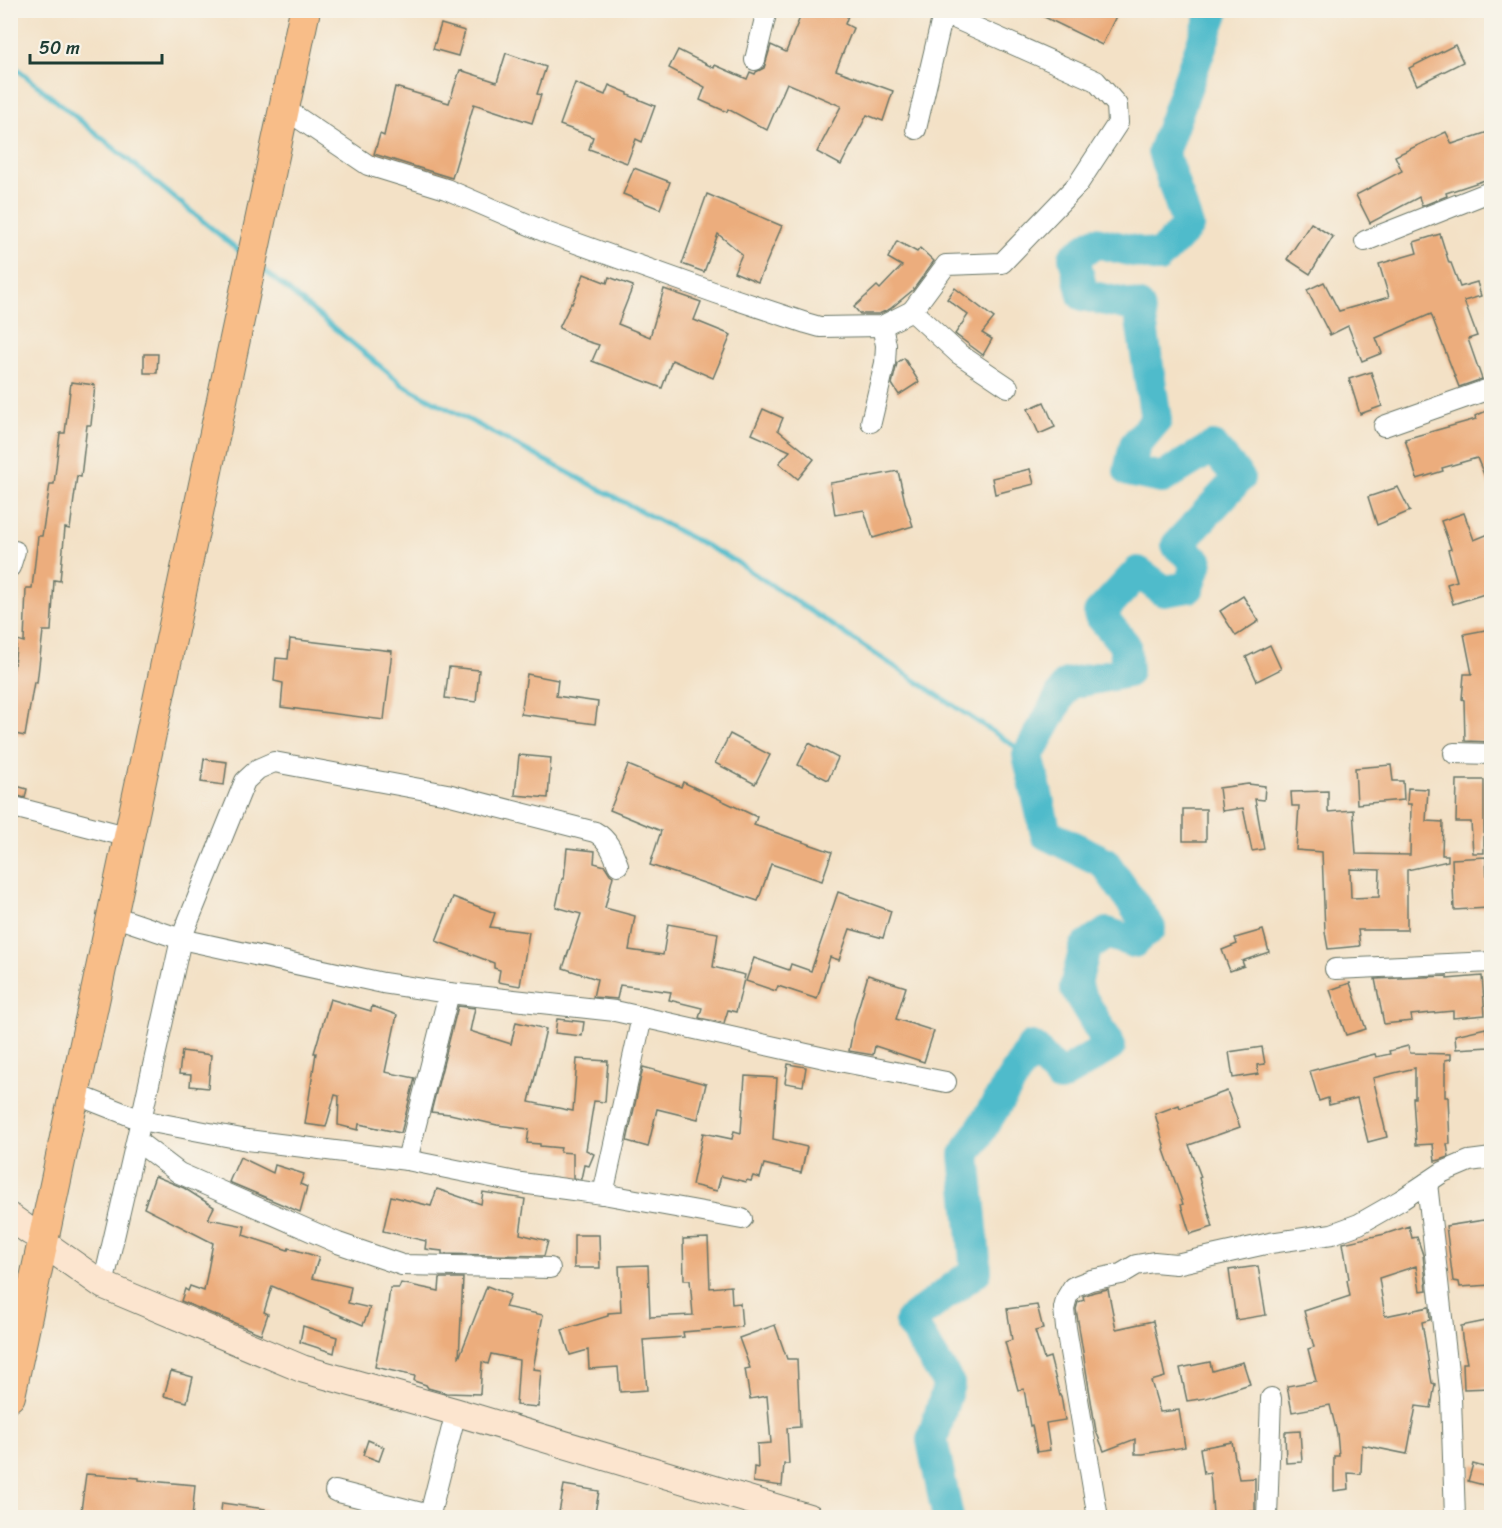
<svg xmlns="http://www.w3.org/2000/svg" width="1502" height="1528" font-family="Sriracha,sans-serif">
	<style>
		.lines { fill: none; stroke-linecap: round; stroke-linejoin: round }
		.stream { stroke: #4fbbcb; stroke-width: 5 }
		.river { stroke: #4fbbcb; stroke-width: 32 }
		.building { fill: #ecad7d; fill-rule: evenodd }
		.street-casing { stroke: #697667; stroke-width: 22 }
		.secondary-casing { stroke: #697667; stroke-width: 29 }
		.primary-casing { stroke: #697667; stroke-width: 32 }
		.street { stroke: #fff; stroke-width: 20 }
		.secondary { stroke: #fce5cf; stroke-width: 27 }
		.primary { stroke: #f8bd88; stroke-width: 30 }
	</style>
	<rect width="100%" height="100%" fill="#f7f3e8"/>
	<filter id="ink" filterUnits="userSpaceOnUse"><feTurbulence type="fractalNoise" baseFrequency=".0167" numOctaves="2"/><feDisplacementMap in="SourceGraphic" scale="12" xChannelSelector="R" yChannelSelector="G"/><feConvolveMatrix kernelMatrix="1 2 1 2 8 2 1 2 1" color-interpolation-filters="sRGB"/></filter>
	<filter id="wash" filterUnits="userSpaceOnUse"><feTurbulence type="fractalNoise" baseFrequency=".008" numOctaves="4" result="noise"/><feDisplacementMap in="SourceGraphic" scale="24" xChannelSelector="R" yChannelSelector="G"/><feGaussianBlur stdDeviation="1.35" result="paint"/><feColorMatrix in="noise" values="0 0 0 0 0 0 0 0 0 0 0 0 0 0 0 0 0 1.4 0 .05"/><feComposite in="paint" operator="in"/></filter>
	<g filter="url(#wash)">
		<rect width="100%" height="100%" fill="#f3e1c6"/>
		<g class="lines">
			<!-- stream -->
			<g class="stream">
				<polyline points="10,63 243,254"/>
				<polyline points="260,267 403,385 735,561 1028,755"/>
			</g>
			<!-- river -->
			<polyline class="river" points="948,1518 932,1440 949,1384 910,1321 976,1271 965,1155 1032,1047 1060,1077 1110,1046 1075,987 1085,948 1107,933 1134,942 1150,928 1104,862 1046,834 1028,755 1067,684 1127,672 1125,645 1099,614 1138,572 1164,591 1189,587 1197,562 1177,545 1239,478 1213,447 1162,478 1129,471 1135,445 1156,420 1139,307 1083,295 1074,257 1096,242 1158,257 1188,226 1163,152 1214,10"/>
		</g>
		<g id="blocks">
			<!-- building -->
			<g class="building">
				<polygon points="803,10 850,10 845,24 853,28 836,70 893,91 883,121 867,115 841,165 817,152 841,106 787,83 767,130 728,109 727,112 700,100 705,87 669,68 678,50 714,68 715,65 747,79 750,72 755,74 756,72 764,68 771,45 786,52"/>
				<polygon points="1030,10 1110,10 1117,14 1102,45"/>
				<polygon points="441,24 465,31 458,56 433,49"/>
				<polygon points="1455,45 1463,62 1417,85 1409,68"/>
				<polygon points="506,53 546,67 537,94 541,95 532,123 474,104 452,178 374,154 380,134 384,136 395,87 449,103 460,70 497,82"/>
				<polygon points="575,83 605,95 609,85 628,93 628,95 655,106 642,142 636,139 627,163 589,149 593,137 560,125"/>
				<polygon points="1491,131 1491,178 1446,193 1447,196 1422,206 1419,197 1370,223 1356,195 1402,171 1395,156 1446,132 1452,144"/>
				<polygon points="634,168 670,182 660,209 623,194"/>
				<polygon points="707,194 782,226 758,282 734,272 742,254 718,234 704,272 682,264"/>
				<polygon points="1311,223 1333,237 1310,274 1287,259"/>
				<polygon points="1440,234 1449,263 1451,263 1460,287 1477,282 1481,296 1464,301 1477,336 1468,339 1482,379 1459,387 1431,314 1376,338 1382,353 1362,361 1348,326 1330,335 1307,290 1324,282 1339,311 1389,297 1379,264 1417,253 1414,242"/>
				<polygon points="897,241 917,252 920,248 934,261 913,290 890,309 879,314 860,314 854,307 877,286 880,289 902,266 888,258"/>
				<polygon points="584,274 607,283 609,277 633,286 618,324 650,337 664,289 701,302 694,320 731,335 713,378 672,360 662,388 592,361 599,345 586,341 559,328 571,303 572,304"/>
				<polygon points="955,288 994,318 982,333 992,339 983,355 955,334 968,315 947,299"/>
				<polygon points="144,354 158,354 157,373 144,373"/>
				<polygon points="904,358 919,382 899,395 892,384 897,363"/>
				<polygon points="1371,372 1382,406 1360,414 1349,379"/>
				<polygon points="71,382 95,385 91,425 87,425 81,477 77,476 70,529 65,528 60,581 54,580 51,631 43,631 37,683 34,682 25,736 10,733 10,698 17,640 24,642 26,588 32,588 38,536 42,536 50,484 54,484 60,433 65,433"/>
				<polygon points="1044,402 1055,427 1039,434 1028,409"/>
				<polygon points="763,409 783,418 778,430 814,459 798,479 779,463 790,451 752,434"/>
				<polygon points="1491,409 1491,491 1477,458 1442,468 1443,471 1417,479 1405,439 1476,419 1475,416"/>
				<polygon points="1030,469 1034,484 995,494 992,478"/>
				<polygon points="898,471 905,502 913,526 873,538 864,510 835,515 830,483 867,477"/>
				<polygon points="1398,487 1410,511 1377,525 1368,497"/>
				<polygon points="1464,513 1474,540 1491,533 1491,592 1453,604 1447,584 1457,581 1448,550 1451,549 1441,521"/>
				<polygon points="1243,596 1259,621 1236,636 1220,611"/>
				<polygon points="1491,629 1491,742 1465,741 1464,700 1462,699 1464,674 1472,674 1464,634"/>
				<polygon points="290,639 392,651 384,720 281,707 283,683 274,681 276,658 288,659"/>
				<polygon points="1270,645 1281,669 1257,681 1246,657"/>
				<polygon points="449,667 479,670 476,702 445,698"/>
				<polygon points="527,674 558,680 556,696 598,702 595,724 521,714"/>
				<polygon points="730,734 770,755 755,784 715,763"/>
				<polygon points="809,743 838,758 828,780 798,765"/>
				<polygon points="519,755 551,758 548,798 515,795"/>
				<polygon points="204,759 227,762 224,785 201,782"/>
				<polygon points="628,765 681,787 683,782 757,817 754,825 832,852 822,881 771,864 758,901 650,865 661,831 610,810"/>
				<polygon points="1391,765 1393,781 1403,781 1404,800 1357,804 1355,768"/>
				<polygon points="1457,780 1484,780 1484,853 1473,853 1471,822 1456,822"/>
				<polygon points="1248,784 1265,786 1264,800 1255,799 1264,849 1252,851 1243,808 1222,811 1219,788"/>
				<polygon points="13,785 27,789 25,798 11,794"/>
				<path d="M1408,788L1428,789L1426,821L1443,822L1442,855H1448V861L1407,870V930H1358L1360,946L1328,949L1325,932L1322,852L1296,850L1299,806H1292L1291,792L1328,791V812L1353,810L1356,854L1410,855L1411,804H1407ZM1350,869L1380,870L1379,897L1351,898Z"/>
				<rect x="1183" y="809" width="23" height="32"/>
				<polygon points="567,848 595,851 594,863 605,866 610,874 613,876 605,908 635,916 629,950 663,955 668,924 718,933 713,967 745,975 736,1012 728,1010 724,1023 699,1018 702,1008 669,1000 671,992 620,985 617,999 593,997 597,979 563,968 581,914 556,907 562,879 564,879"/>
				<polygon points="1486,857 1488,908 1454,910 1452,859"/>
				<polygon points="838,892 891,911 883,938 850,929 839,960 830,957 817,999 778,986 776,991 746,981 754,958 789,970 791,964 811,971"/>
				<polygon points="453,897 495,913 490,927 529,932 520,986 498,982 500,970 494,968 494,963 436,941"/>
				<polygon points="1263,930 1269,952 1242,961 1244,966 1230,971 1222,950 1237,944 1235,938"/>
				<polygon points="868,975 906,987 896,1019 934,1031 924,1062 875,1046 873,1055 849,1051 855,1019"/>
				<polygon points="1447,976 1447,979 1482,976 1485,1015 1453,1018 1453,1011 1411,1015 1412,1021 1384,1024 1375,979"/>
				<polygon points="1350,983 1366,1029 1346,1035 1330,990"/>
				<polygon points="330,999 371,1011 372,1006 397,1015 385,1072 415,1078 401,1133 359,1124 358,1130 338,1125 339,1096 335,1095 326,1127 305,1124 316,1053 314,1053"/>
				<polygon points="458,1006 475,1008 470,1031 511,1044 516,1022 546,1029 529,1102 573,1111 577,1059 608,1061 605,1102 594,1101 586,1150 594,1154 589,1166 584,1165 581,1179 573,1178 573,1153 560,1152 561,1148 540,1146 540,1144 527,1143 529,1129 497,1125 450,1114 431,1112"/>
				<polygon points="557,1019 584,1022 582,1036 555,1033"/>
				<polygon points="1486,1028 1486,1032 1488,1032 1489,1047 1456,1049 1455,1035"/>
				<polygon points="1408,1046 1410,1053 1451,1054 1451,1059 1445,1060 1445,1097 1448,1097 1450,1144 1447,1144 1449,1157 1440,1160 1435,1161 1433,1144 1416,1145 1413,1098 1415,1098 1415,1068 1373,1078 1387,1137 1368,1142 1357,1098 1329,1105 1328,1098 1319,1101 1310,1071 1375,1054 1376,1057 1390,1054 1389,1051"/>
				<polygon points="1262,1047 1265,1064 1257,1065 1258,1074 1233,1078 1229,1052"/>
				<polygon points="182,1051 211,1055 208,1088 190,1086 191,1075 179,1074"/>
				<polygon points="788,1064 806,1067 803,1086 785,1083"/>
				<polygon points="643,1067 706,1084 698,1119 657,1109 648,1147 627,1141"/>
				<polygon points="745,1076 777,1078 773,1139 807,1147 801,1173 764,1164 760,1178 753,1176 751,1181 747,1180 746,1182 721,1176 717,1191 692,1185 703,1133 732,1139 734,1131 741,1133"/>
				<polygon points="1227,1091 1240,1127 1189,1145 1201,1177 1199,1178 1213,1227 1190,1234 1181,1205 1183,1204 1164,1150 1165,1149 1155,1114 1179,1105 1180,1108"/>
				<polygon points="240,1157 273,1173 275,1165 304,1174 300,1184 307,1187 300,1212 229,1182"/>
				<polygon points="155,1176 184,1188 214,1207 208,1219 245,1226 243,1235 288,1250 289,1248 319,1257 312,1278 351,1287 348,1303 370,1308 363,1325 272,1286 264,1312 268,1314 261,1334 181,1301 185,1289 188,1291 190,1286 204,1291 213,1243 144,1208"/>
				<polygon points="437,1189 481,1204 483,1192 525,1199 520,1234 548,1241 544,1256 442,1254 442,1251 425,1249 426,1241 383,1231 391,1196 431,1206"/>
				<polygon points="1491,1219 1491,1285 1460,1287 1459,1282 1453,1281 1446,1226"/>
				<polygon points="1409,1226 1412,1238 1417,1237 1423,1255 1427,1290 1420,1291 1416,1266 1379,1278 1385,1316 1429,1307 1430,1320 1422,1322 1432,1383 1435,1384 1431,1408 1416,1406 1407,1454 1362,1445 1361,1474 1348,1473 1349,1489 1334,1491 1334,1456 1339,1456 1337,1433 1330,1405 1292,1412 1287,1386 1316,1381 1308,1349 1314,1347 1304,1311 1350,1296 1347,1280 1349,1279 1343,1243 1385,1234"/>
				<polygon points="574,1235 599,1235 600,1268 574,1268"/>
				<polygon points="708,1238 710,1288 731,1286 732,1304 740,1303 742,1327 683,1332 684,1337 643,1340 647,1390 620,1392 618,1367 589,1369 588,1350 570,1355 562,1330 608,1316 608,1313 621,1312 619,1266 648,1265 650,1317 693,1315 690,1280 684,1280 683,1239"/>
				<polygon points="1258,1266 1266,1315 1236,1320 1229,1270"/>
				<polygon points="440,1278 463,1278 459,1358 487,1286 510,1295 505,1307 543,1315 533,1369 541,1370 538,1407 516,1405 519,1360 491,1354 488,1364 482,1362 480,1394 446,1393 428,1388 426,1385 414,1381 415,1376 375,1367 386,1311 387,1312 390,1288 399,1288 401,1283 439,1291"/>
				<polygon points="1108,1289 1116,1329 1153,1321 1165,1377 1151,1381 1160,1412 1179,1410 1185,1447 1143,1454 1135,1454 1135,1439 1104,1451 1096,1431 1076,1309 1078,1302 1084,1300 1083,1296 1094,1292"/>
				<polygon points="1037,1305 1043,1329 1035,1331 1044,1359 1050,1357 1060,1396 1061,1396 1065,1420 1046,1423 1050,1450 1037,1452 1032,1425 1030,1426 1024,1389 1018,1390 1005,1342 1012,1340 1007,1309"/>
				<polygon points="1491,1320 1491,1388 1464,1389 1463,1363 1467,1363 1462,1338 1461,1326"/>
				<polygon points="775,1325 787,1359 797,1359 800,1427 787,1428 789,1464 784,1464 782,1486 753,1482 754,1467 758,1468 757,1444 771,1443 767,1396 750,1399 745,1369 750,1368 739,1338"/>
				<polygon points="303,1326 337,1337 334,1353 300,1342"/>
				<polygon points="1210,1362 1212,1371 1243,1362 1250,1384 1206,1398 1187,1401 1180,1368"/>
				<polygon points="171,1371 193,1377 187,1402 164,1396"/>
				<polygon points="1300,1431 1302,1462 1286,1463 1285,1432"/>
				<polygon points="368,1440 384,1447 379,1461 363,1455"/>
				<polygon points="1232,1442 1239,1479 1255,1478 1255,1511 1213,1514 1210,1473 1204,1474 1200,1448"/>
				<polygon points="1473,1464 1491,1469 1491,1487 1468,1481"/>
				<polygon points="86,1474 139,1478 139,1480 195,1485 192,1518 80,1518"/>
				<polygon points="564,1485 599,1491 594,1518 558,1518"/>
				<polygon points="222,1503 265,1509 265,1518 220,1518"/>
			</g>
		</g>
	</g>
	<g filter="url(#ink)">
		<use href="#blocks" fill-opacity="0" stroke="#697667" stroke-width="1.5"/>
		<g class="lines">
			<!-- street casing -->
			<g class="street-casing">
				<g id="street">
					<polyline points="755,60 767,10"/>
					<polyline points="285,109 368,165 446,189 548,233 716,293 806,323 820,327 882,326 912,311 959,354 1008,387"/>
					<polyline points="916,129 944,10"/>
					<polyline points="1365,241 1492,191"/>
					<polyline points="912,311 946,265 1002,263 1078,184 1118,123 1117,105 1096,81 943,13"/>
					<polyline points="871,422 885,363 886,345 882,326"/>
					<polyline points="1384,426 1492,388"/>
					<polyline points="10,567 15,551"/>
					<polyline points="1454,753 1492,754"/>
					<polyline points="10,806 114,833"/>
					<polyline points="113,916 181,939 383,983 449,993 615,1011 829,1059 946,1082"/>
					<polyline points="1335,969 1492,962"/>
					<polyline points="75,1094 141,1120 247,1140 407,1160 521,1183 603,1194 742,1219"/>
					<polyline points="137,1141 179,1173 338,1243 402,1265 550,1268"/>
					<polyline points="407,1160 449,993"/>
					<polyline points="1427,1183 1451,1398 1455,1518"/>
					<polyline points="603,1194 642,1017"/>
					<path d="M103,1285L141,1120L181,939L245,781L258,769L274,762L447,794L595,832C608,839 613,852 618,865"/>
					<polyline points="335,1491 429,1515"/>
					<polyline points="429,1518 456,1412"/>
					<polyline points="1098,1518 1066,1328 1064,1308 1067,1297 1073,1287 1091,1280 1121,1274 1136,1265 1154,1262 1176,1264 1270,1243 1332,1234 1359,1224 1401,1200 1443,1172 1469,1161 1492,1158"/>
					<polyline points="1267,1518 1271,1398"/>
				</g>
			</g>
			<!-- secondary casing -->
			<g class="secondary-casing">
				<g id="secondary">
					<polyline points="10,1217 31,1232"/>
					<polyline points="42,1242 103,1285 303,1369 456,1412 810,1518"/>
					<polyline points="10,1304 13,1305"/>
				</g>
			</g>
			<!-- primary casing -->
			<g class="primary-casing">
				<polyline id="primary" points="10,1396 305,10"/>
			</g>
			<!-- street -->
			<use href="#street" class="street"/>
			<!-- secondary -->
			<use href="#secondary" class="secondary"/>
			<!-- primary -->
			<use href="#primary" class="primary"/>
		</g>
	</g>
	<!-- margin -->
	<rect width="1502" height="1528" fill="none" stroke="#f7f3e8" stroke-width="36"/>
	<!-- scale -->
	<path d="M30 54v9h132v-9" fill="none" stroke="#1f3d34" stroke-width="3"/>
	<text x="39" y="54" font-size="18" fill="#1f3d34" stroke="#f7f3e8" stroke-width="4.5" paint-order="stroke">50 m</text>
</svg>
